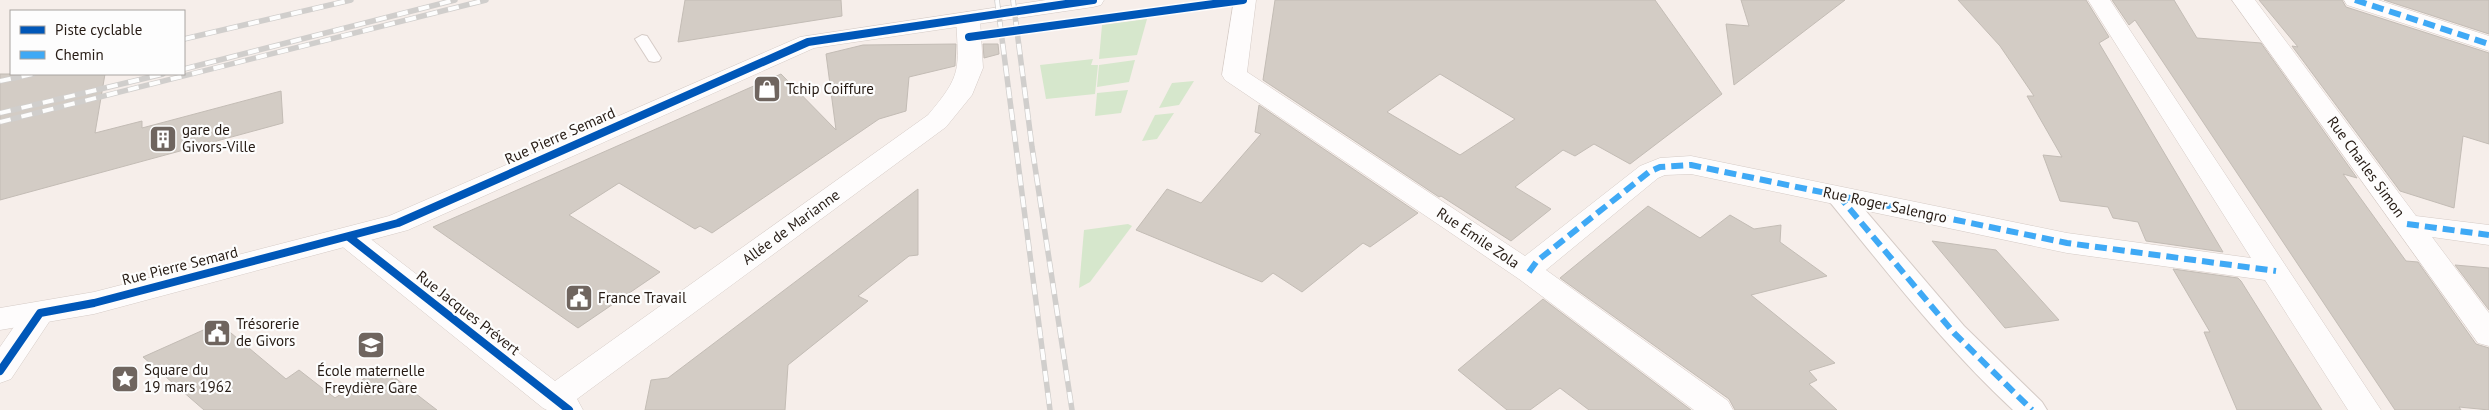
<svg xmlns="http://www.w3.org/2000/svg" width="2489" height="410" font-family="'PT Sans',sans-serif">
	<style>
		.green { fill: #d6e7cc }
		.building { fill: #d3ccc5; stroke: #c3bcb5; fill-rule: evenodd }
		.lines { fill: none; stroke-linecap: round; stroke-linejoin: round }
		.service-casing { stroke: #d5cbc6; stroke-width: 2 }
		.pedestrian-casing { stroke: #d5cbc6; stroke-width: 2 }
		.minor-casing { stroke: #d5cbc6; stroke-width: 1 }
		.tertiary-casing { stroke: #d5cbc6; stroke-width: 1 }
		.secondary-casing { stroke: #d5cbc6; stroke-width: 1 }
		.service { fill: #fefcfc; fill-rule: evenodd }
		.pedestrian { fill: #fefcfc; fill-rule: evenodd }
		.minor { fill: #fefcfc; fill-rule: evenodd }
		.tertiary { fill: #fefcfc; fill-rule: evenodd }
		.secondary { fill: #fefcfc; fill-rule: evenodd }
		.rail-casing { stroke: #d0cecc; stroke-width: 5.5 }
		.rail { stroke: #fdfdfd; stroke-width: 4; stroke-dasharray: 11; stroke-linecap: butt }
		.quiet { stroke: #3fa9f5; stroke-width: 6; stroke-dasharray: 12 6; stroke-linecap: butt }
		.cycleway-casing { stroke: #fdfdfd; stroke-width: 11 }
		.cycleway { stroke: #0057b8; stroke-width: 8 }
		.labels { text-anchor: middle; stroke-width: 4.5; stroke-linejoin: round; paint-order: stroke }
		.poi-label { font-size: 15px; fill: #261b14; stroke: #fdfdfd; text-anchor: start }
		.street-label { font-size: 15px; fill: #261b14; stroke: #fdfdfd }
	</style>
	<rect width="100%" height="100%" fill="#f6eeea"/>
	<!-- green -->
	<g class="green">
		<polygon points="1147,19 1137,55 1099,59 1102,25"/>
		<polygon points="1093,59 1091,65 1098,65 1095,94 1046,99 1040,65"/>
		<polygon points="1135,60 1129,82 1097,87 1099,65"/>
		<polygon points="1194,81 1179,105 1159,108 1172,83"/>
		<polygon points="1128,90 1121,113 1095,116 1097,93"/>
		<polygon points="1174,113 1157,139 1142,141 1155,115"/>
		<polygon points="1128,224 1132,226 1090,282 1079,288 1084,230"/>
	</g>
	<!-- building -->
	<g class="building">
		<polygon points="685,0 841,0 842,16 678,42"/>
		<path d="M1275,0H1655L1722,94L1630,164L1594,144L1575,156L1563,150L1515,187L1551,209L1511,241L1441,196L1439,197L1263,80ZM1440,74L1515,119L1460,155L1387,112Z"/>
		<polygon points="1741,0 1845,0 1734,85 1726,24 1749,26"/>
		<polygon points="1958,0 2086,0 2109,37 2099,43 2223,252 2146,241 2138,222 2113,218 2108,207 2060,201 2043,155 2062,157 2027,96 2034,96 2000,46"/>
		<polygon points="2112,0 2174,0 2197,38 2261,43 2357,178 2343,174 2406,261 2418,262 2476,344 2489,348 2489,410 2459,407 2461,410 2395,410 2135,20 2129,25"/>
		<polygon points="2259,0 2342,0 2346,7 2489,53 2489,144 2463,136 2454,208 2400,191 2292,46 2298,47"/>
		<polygon points="2384,0 2489,0 2489,34"/>
		<polygon points="956,44 955,66 909,77 906,111 879,119 712,233 700,226 695,229 619,183 569,215 660,272 578,328 433,227 781,74 836,130 826,54 863,45"/>
		<polygon points="983,44 998,44 999,54 984,58"/>
		<polygon points="0,74 105,74 95,133 142,121 142,128 281,91 283,123 0,200"/>
		<polygon points="1259,105 1418,213 1370,247 1363,243 1302,292 1273,273 1262,282 1136,230 1167,189 1201,203 1261,134 1255,132"/>
		<polygon points="918,189 918,255 909,256 858,296 868,301 788,365 785,410 645,410 651,380 668,378"/>
		<polygon points="1648,206 1700,238 1730,215 1754,229 1781,225 1780,242 1827,276 1751,295 1835,363 1809,371 1817,380 1809,384 1837,410 1735,410 1729,399 1560,278"/>
		<polygon points="1932,241 1996,250 2059,320 2005,328"/>
		<polygon points="2455,265 2489,268 2489,310"/>
		<polygon points="2173,269 2238,278 2241,281 2322,410 2237,410 2204,332 2210,332"/>
		<polygon points="1543,299 1691,410 1589,410 1560,388 1530,410 1507,410 1458,370"/>
		<polygon points="219,323 286,379 299,370 335,398 381,367 437,410 204,410 143,357"/>
	</g>
	<g class="lines">
		<!-- service casing -->
		<g class="service-casing">
			<polygon id="service" points="642,35 647,36 661,58 659,61 654,62 649,61 635,39"/>
		</g>
		<!-- pedestrian casing -->
		<g class="pedestrian-casing">
			<path id="pedestrian" d="M1838,187L1847,189L1964,326L2042,402L2047,410H2013C1945,347 1888,273 1829,201L1826,195L1829,189Z"/>
		</g>
		<!-- minor casing -->
		<g class="minor-casing">
			<g id="minor">
				<polygon points="1234,0 1256,0 1247,72 1525,256 1640,166 1660,158 1691,156 2067,233 2251,258 2088,0 2110,0 2381,410 2348,410 2265,280 2067,253 1691,174 1665,175 1658,178 1546,270 1728,401 1733,410 1694,410 1519,279 1225,80 1222,75"/>
				<polygon points="2232,0 2255,0 2416,216 2489,225 2489,245 2432,237 2489,313 2489,346 2478,343"/>
				<polygon points="2344,0 2378,0 2489,36 2489,51 2347,5"/>
				<path d="M968,12L976,14L980,19L983,68L972,95L946,127L577,399L583,410H547L543,408L339,244L335,237L339,230L349,227L359,230L555,381L928,115C962,75 959,70 956,19L960,14Z"/>
			</g>
		</g>
		<!-- tertiary casing -->
		<g class="tertiary-casing">
			<polygon id="tertiary" points="40,302 51,305 55,313 11,379 0,383 0,347 29,305"/>
		</g>
		<!-- secondary casing -->
		<g class="secondary-casing">
			<polygon id="secondary" points="1046,0 1104,0 1101,5 1093,7 814,48 408,230 94,314 0,330 0,308 94,292 389,216 800,37"/>
		</g>
		<!-- service -->
		<use href="#service" class="service"/>
		<!-- pedestrian -->
		<use href="#pedestrian" class="pedestrian"/>
		<!-- minor -->
		<use href="#minor" class="minor"/>
		<!-- tertiary -->
		<use href="#tertiary" class="tertiary"/>
		<!-- secondary -->
		<use href="#secondary" class="secondary"/>
		<!-- rail casing -->
		<g class="rail-casing">
			<g id="rail">
				<polyline points="997,0 1050,410"/>
				<polyline points="1013,0 1032,147 1072,410"/>
				<polyline points="184,39 351,0"/>
				<polyline points="184,69 455,0"/>
				<polyline points="0,81 33,74"/>
				<polyline points="0,113 163,74"/>
				<polyline points="0,122 486,0"/>
			</g>
		</g>
		<!-- rail -->
		<use href="#rail" class="rail"/>
		<!-- quiet -->
		<g class="quiet">
			<polyline points="2355,0 2489,44"/>
			<polyline points="1838,195 1954,333 2032,410"/>
			<polyline points="2407,224 2489,235"/>
			<polyline points="1529,272 1537,261 1649,172 1660,167 1691,165 2067,243 2276,271"/>
		</g>
		<!-- cycleway casing -->
		<g class="cycleway-casing">
			<g id="cycleway">
				<polyline points="969,37 1243,0"/>
				<polyline points="349,237 569,410"/>
				<polyline points="0,371 40,313 94,303 398,223 808,42 1093,0"/>
			</g>
		</g>
		<!-- cycleway -->
		<use href="#cycleway" class="cycleway"/>
	</g>
	<!-- icons -->
	<defs>
		<g id="shop-square" transform="scale(1.4375)"><rect x="-9" y="-9" width="18" height="18" rx="4" fill="#6f655f" stroke="#fdfdfd"/><path d="M-5-2.5h2.3a2.7 3.5 0 0 1 5.4 0H5L5.5 6h-11ZM-1.5-2.5h3a1.5 2.3 0 0 0-3 0Z" fill="#fff"/></g>
		<g id="building-square" transform="scale(1.4375)"><rect x="-9" y="-9" width="18" height="18" rx="4" fill="#6f655f" stroke="#fdfdfd"/><path d="M-4-6H4V6H1V3H-1V6H-4ZM-2.5-4.3h1.7v1.8h-1.7ZM.8-4.3h1.7v1.8H.8ZM-2.5-1h1.7V.8h-1.7ZM.8-1h1.7V.8H.8Z" fill="#fff"/></g>
		<g id="civic-square" transform="scale(1.4375)"><rect x="-9" y="-9" width="18" height="18" rx="4" fill="#6f655f" stroke="#fdfdfd"/><path d="M-.6-6.5H3V-4.5H.6V-3L4-1V1h2V6H-6V1h2V-1L-.6-3ZM-1.2 2.5V6h2.4V2.5Z" fill="#fff"/></g>
		<g id="school-square" transform="scale(1.4375)"><rect x="-9" y="-9" width="18" height="18" rx="4" fill="#6f655f" stroke="#fdfdfd"/><path d="M0-5L7-2L0 1L-7-2ZM-4 1L0 2.5L4 1V4Q0 6-4 4Z" fill="#fff"/></g>
		<g id="sight-square" transform="scale(1.4375)"><rect x="-9" y="-9" width="18" height="18" rx="4" fill="#6f655f" stroke="#fdfdfd"/><path d="M0-6L1.8-2.2L6-1.7L2.9 1.2L3.7 5.4L0 3.3L-3.7 5.4L-2.9 1.2L-6-1.7L-1.8-2.2Z" fill="#fff"/></g>
	</defs>
	<g fill-rule="evenodd">
		<use href="#shop-square" x="767" y="89"/>
		<use href="#building-square" x="163" y="139"/>
		<use href="#civic-square" x="579" y="298"/>
		<use href="#civic-square" x="217" y="333"/>
		<use href="#school-square" x="371" y="345"/>
		<use href="#sight-square" x="125" y="379"/>
	</g>
	<g class="labels">
		<!-- poi labels -->
		<g class="poi-label">
			<text x="786" y="94">Tchip Coiffure</text>
			<text x="182" y="135">gare de<tspan x="182" dy="17">Givors-Ville</tspan></text>
			<text x="598" y="303">France Travail</text>
			<text x="236" y="329">Trésorerie<tspan x="236" dy="17">de Givors</tspan></text>
			<text x="144" y="375">Square du<tspan x="144" dy="17">19 mars 1962</tspan></text>
			<text x="371" y="376" text-anchor="middle">École maternelle<tspan x="371" dy="17">Freydière Gare</tspan></text>
		</g>
		<!-- street labels -->
		<g class="street-label">
			<text transform="translate(560 136) rotate(-24)" y="5">Rue Pierre Semard</text>
			<text transform="translate(2366 167) rotate(54)" y="5">Rue Charles Simon</text>
			<text transform="translate(1885 205) rotate(12)" y="5">Rue Roger Salengro</text>
			<text transform="translate(791 227) rotate(-36)" y="5">Allée de Marianne</text>
			<text transform="translate(1478 238) rotate(34)" y="5">Rue Émile Zola</text>
			<text transform="translate(180 266) rotate(-14)" y="5">Rue Pierre Semard</text>
			<text transform="translate(468 313) rotate(38)" y="5">Rue Jacques Prévert</text>
		</g>
	</g>
	<!-- legend -->
	<rect x="10" y="10" width="175" height="65" fill="#fdfdfd" stroke="#a7a3a0"/>
	<rect x="20" y="26" width="25" height="8" fill="#0057b8" stroke="#a7a3a0"/>
	<text x="55" y="35" font-size="15" fill="#261b14">Piste cyclable</text>
	<rect x="20" y="51" width="25" height="8" fill="#3fa9f5" stroke="#a7a3a0"/>
	<text x="55" y="60" font-size="15" fill="#261b14">Chemin</text>
</svg>
